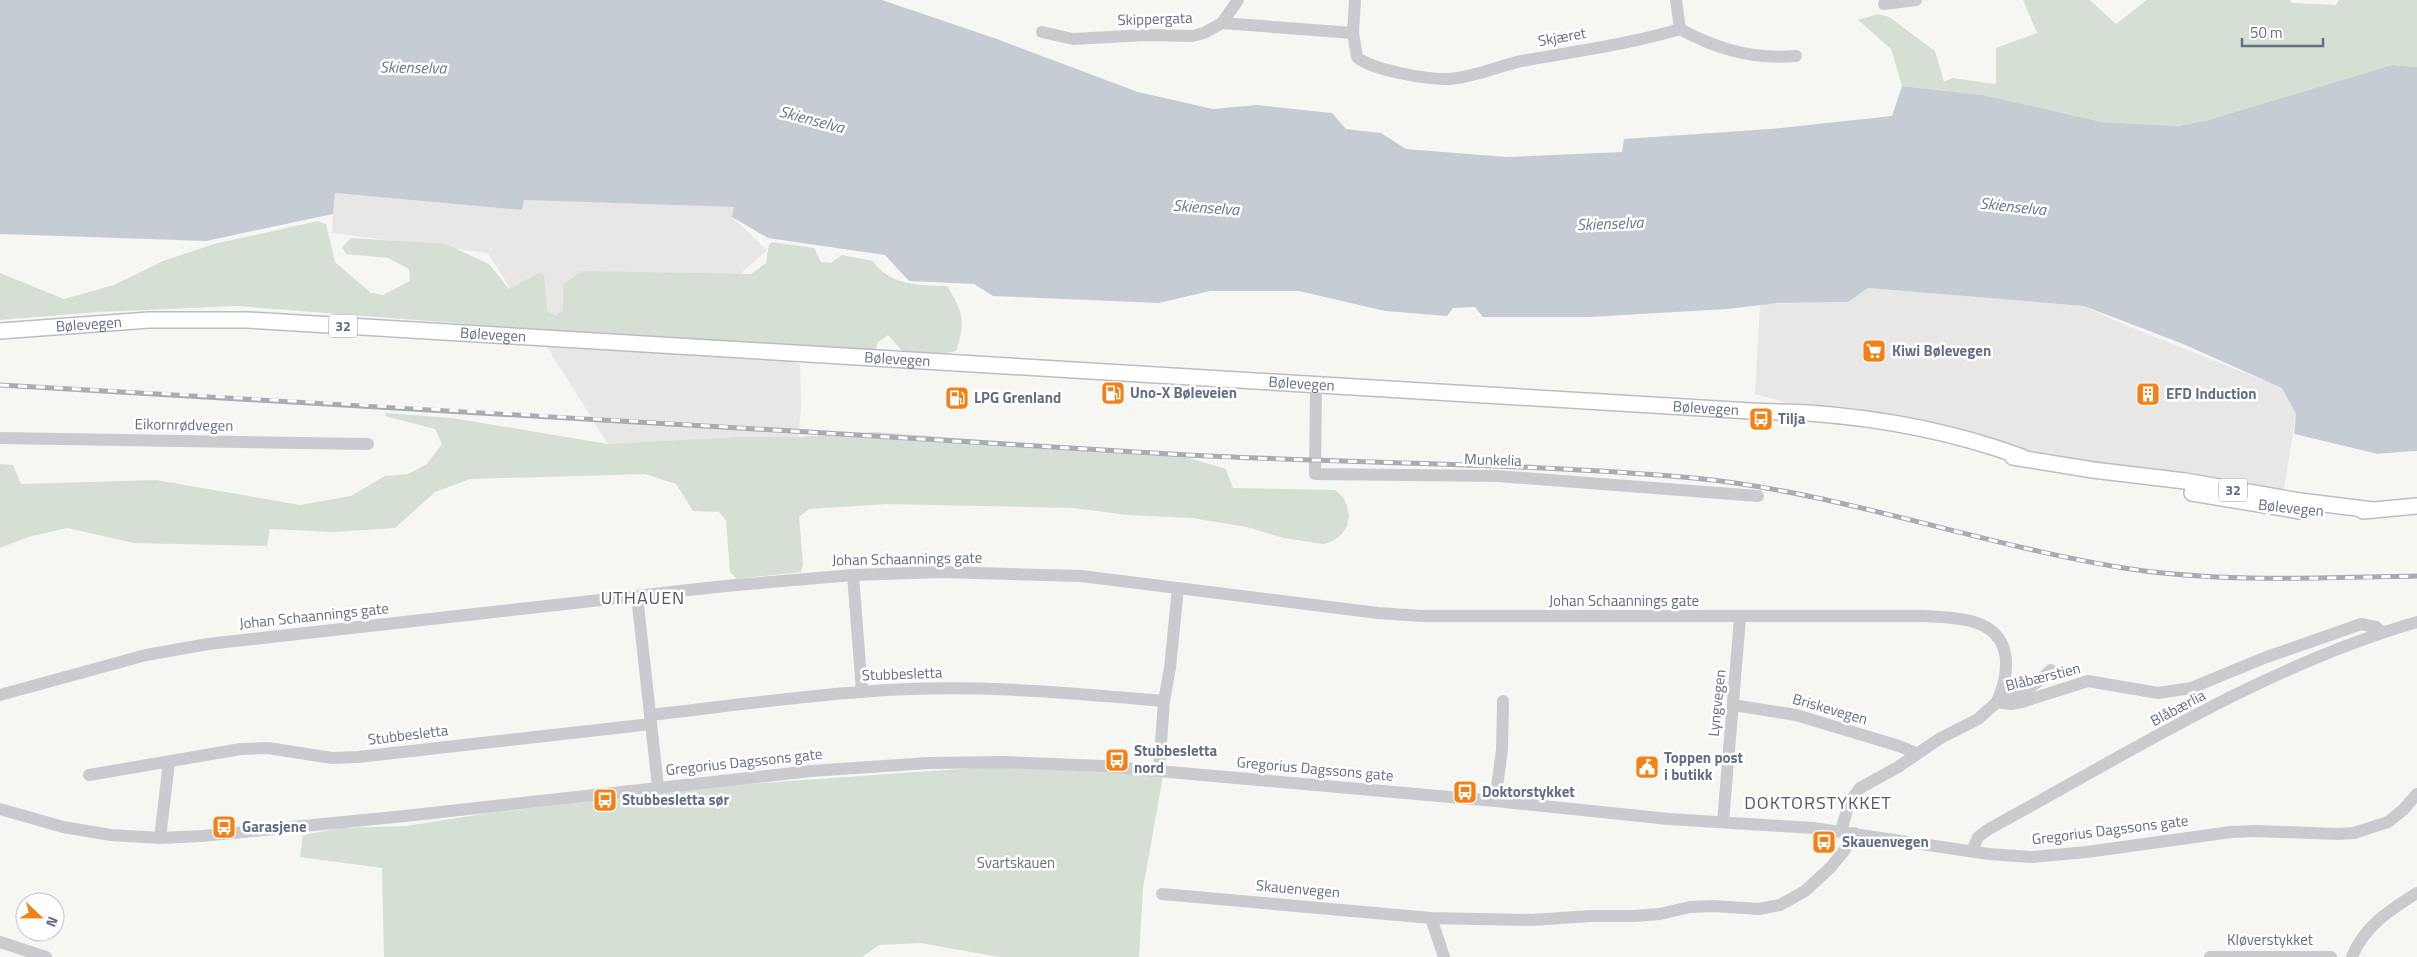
<svg xmlns="http://www.w3.org/2000/svg" width="2417" height="957" font-family="'Titillium Web',sans-serif">
	<style>
		.built { fill: #e7e7e6 }
		.green { fill: #d5dfd4 }
		.water { fill: #c6ccd4 }
		.pier { fill: #f6f7f3 }
		.lines { fill: none; stroke-linecap: round; stroke-linejoin: round }
		.major-casing { stroke: #bbbdc2; stroke-width: 18 }
		.minor { stroke: #c9cbcf; stroke-width: 12 }
		.major { stroke: #fff; stroke-width: 15 }
		.rail-casing { stroke: #a8abb3; stroke-width: 5 }
		.rail { stroke: #fff; stroke-width: 3; stroke-dasharray: 9; stroke-linecap: butt }
		.labels { text-anchor: middle; stroke-width: 5; stroke-linejoin: round; paint-order: stroke }
		.shield { fill: #fff; stroke: #929aab; stroke-width: 1 }
		.shield-label { font-size: 14px; font-weight: bold; fill: #636e87 }
		.street-label { font-size: 15px; fill: #636e87; stroke: #fff }
		.poi-label { font-size: 15px; font-weight: bold; fill: #636e87; stroke: #fff; text-anchor: start }
		.park-label { font-size: 15px; fill: #5e795f; stroke: #fff }
		.water-label { font-size: 16px; font-style: italic; fill: #63768b; stroke: #fff }
		.quarter-label { font-size: 18px; letter-spacing: 1px; fill: #515a6b; stroke: #fff }
	</style>
	<rect width="100%" height="100%" fill="#f6f7f3"/>
	<!-- built -->
	<g class="built">
		<polygon points="334,193 522,210 524,200 734,207 732,217 767,250 738,276 730,344 800,364 801,407 798,437 734,437 608,444 488,253 332,233"/>
		<polygon points="1868,288 2084,306 2125,325 2283,388 2296,414 2283,495 2046,455 1798,406 1755,394 1760,304 1848,302"/>
	</g>
	<!-- green -->
	<g class="green">
		<polygon points="2023,0 2090,0 2116,24 2147,0 2290,0 2292,3 2336,5 2339,0 2417,0 2417,67 2392,65 2208,120 2178,126 2102,122 1983,95 1902,86 1891,49 1858,20 1878,14 1889,17 1935,51 1944,82 1952,78 1996,84 1996,48 2037,33"/>
		<path d="M318,221L326,224L335,262L371,293L383,295L410,281L409,269L388,258L346,254L342,247L351,238L446,244L489,264L509,289L539,273L544,276L547,311L555,316L563,310V284L583,271L751,274L766,263L769,245L772,242L814,248L821,262L831,263L842,255L873,261C890,286 919,285 947,286C963,311 966,322 956,351L943,354L903,352L888,335L878,342L875,352L713,343L236,306L98,312L0,320V273L64,299L114,285L163,261L214,244Z"/>
		<polygon points="386,413 452,418 608,444 734,437 798,437 875,432 1176,454 1226,469 1233,488 1335,490 1343,497 1347,506 1349,516 1347,526 1341,535 1333,541 1323,544 1284,538 1247,527 1192,518 1127,515 1074,508 886,504 809,509 799,517 803,563 801,572 737,579 730,572 726,521 719,512 693,511 676,484 645,474 470,479 435,492 395,528 334,532 270,529 267,546 134,543 67,528 28,537 0,548 0,464 13,465 21,484 156,480 300,505 351,496 385,476 408,474 427,464 442,444 435,429 385,416"/>
		<polygon points="1002,766 1163,776 1143,888 1139,957 1000,957 920,943 879,945 862,957 384,957 382,868 300,857 303,835 341,828 407,826 489,813 733,785"/>
	</g>
	<!-- water -->
	<polygon class="water" points="0,0 882,0 997,39 1138,92 1213,109 1257,105 1332,113 1346,129 1381,133 1406,149 1506,157 1622,152 1624,139 1770,129 1892,116 1902,86 1983,95 2102,122 2178,126 2208,120 2392,65 2417,67 2417,451 2377,454 2294,434 2296,414 2282,388 2183,344 2084,306 1868,288 1848,302 1778,303 1727,309 1589,317 1483,317 1475,307 1453,308 1447,316 1385,311 1299,291 1210,291 1159,303 993,296 974,284 909,281 885,255 768,238 732,217 734,207 524,200 522,210 335,193 333,214 206,241 0,234"/>
	<!-- pier -->
	<polygon class="pier" points="2294,434 2377,454 2417,451 2417,453 2377,456 2295,437"/>
	<g class="lines">
		<!-- major casing -->
		<g class="major-casing">
			<g id="major">
				<path id="s1" d="M0,331L149,320H248L1751,411C1770,412 1790,412 1808,413C1880,418 1954,432 2022,457"/>
				<polyline points="2013,457 2093,470 2185,481 2300,501 2373,510"/>
				<polyline points="2192,493 2300,511"/>
				<polyline points="2363,511 2417,506"/>
			</g>
		</g>
		<!-- minor -->
		<g class="minor">
			<path d="M1355,0L1353,33L1357,57C1371,70 1429,80 1449,79C1476,77 1500,65 1527,60C1578,51 1630,44 1680,29C1716,49 1754,60 1796,56"/>
			<polyline points="1676,0 1680,29"/>
			<polyline points="1884,4 1916,0"/>
			<polyline points="1222,23 1238,0"/>
			<polyline points="1042,32 1073,39 1147,35 1192,36 1204,33 1222,23 1353,33"/>
			<polyline points="1316,385 1315,474 1497,476 1758,496"/>
			<polyline points="0,438 368,444"/>
			<polyline points="853,575 862,691"/>
			<polyline points="637,596 658,787"/>
			<path d="M2001,693C2021,699 2038,682 2051,670"/>
			<path d="M0,695L146,655L208,644L725,586L853,575L942,572L1081,576L1378,613L1422,616H1924C1940,617 1958,617 1974,622C2014,634 2010,672 1997,702"/>
			<polyline points="1733,705 1796,715 1899,746 1916,753"/>
			<path d="M650,715C721,707 791,697 861,692C962,683 1063,692 1164,701"/>
			<polyline points="1159,771 1164,701 1170,668 1178,588"/>
			<polyline points="89,775 241,749 268,748 332,758 358,757 651,724"/>
			<polyline points="1495,801 1502,750 1503,701"/>
			<polyline points="0,809 63,827 111,835 160,838 202,836 405,816 811,771 928,763 1003,762 1102,766 1495,801 1669,819 1813,828 1989,854 2031,857 2087,852 2231,832 2256,831 2338,834 2354,833 2388,822 2403,810 2417,794"/>
			<polyline points="1723,822 1740,618"/>
			<polyline points="1841,831 1849,803 1860,788 1898,767 1939,739 1978,719 1997,702 2011,704 2022,702 2088,681 2158,693 2191,688 2264,658 2361,624 2376,627 2381,632"/>
			<polyline points="160,838 169,762"/>
			<path d="M1972,851L1978,837L1989,829C2127,754 2265,666 2417,622"/>
			<polyline points="1162,894 1431,918 1532,920 1591,916 1634,916 1660,914 1690,907 1714,906 1759,909 1780,905 1805,891 1830,868 1844,851 1854,833"/>
			<polyline points="1431,918 1444,957"/>
			<polyline points="0,942 46,957"/>
			<polyline points="2210,957 2331,957"/>
			<path d="M2352,957C2364,926 2390,910 2417,893"/>
		</g>
		<!-- major -->
		<use href="#major" class="major"/>
		<!-- rail casing -->
		<g class="rail-casing">
			<path id="rail" d="M0,385C390,405 780,431 1170,454C1345,464 1520,462 1694,478C1838,492 1981,545 2124,568C2220,583 2320,578 2417,576"/>
		</g>
		<!-- rail -->
		<use href="#rail" class="rail"/>
	</g>
	<!-- icons -->
	<defs>
		<g id="supermarket-square" transform="scale(1.25)"><rect x="-9" y="-9" width="18" height="18" rx="4" fill="#f48016" stroke="#fff"/><path d="M-6-5.5h2.5l.6 2H6L4.5 2H-2.5L-4.4-4H-6ZM-1.5 3.2a1.3 1.3 0 1 0 .1 0ZM3 3.2a1.3 1.3 0 1 0 .1 0Z" fill="#fff"/></g>
		<g id="fuel-square" transform="scale(1.25)"><rect x="-9" y="-9" width="18" height="18" rx="4" fill="#f48016" stroke="#fff"/><path d="M-5.5-6h7V0h2V4h1.3V-2.5L3-4.5l.8-.8L6-3V5H2.5V1h-1V6h-7ZM-4.2-4.7v3.2H.2V-4.7Z" fill="#fff"/></g>
		<g id="building-square" transform="scale(1.25)"><rect x="-9" y="-9" width="18" height="18" rx="4" fill="#f48016" stroke="#fff"/><path d="M-4-6H4V6H1V3H-1V6H-4ZM-2.5-4.3h1.7v1.8h-1.7ZM.8-4.3h1.7v1.8H.8ZM-2.5-1h1.7V.8h-1.7ZM.8-1h1.7V.8H.8Z" fill="#fff"/></g>
		<g id="bus-square" transform="scale(1.25)"><rect x="-9" y="-9" width="18" height="18" rx="4" fill="#f48016" stroke="#fff"/><path d="M-5-6H5V4H4V6H2V4H-2V6H-4V4H-5ZM-3.5-4V0h7V-4ZM-3.5 1.2v1.5H-2V1.2ZM2 1.2v1.5H3.5V1.2Z" fill="#fff"/></g>
		<g id="civic-square" transform="scale(1.25)"><rect x="-9" y="-9" width="18" height="18" rx="4" fill="#f48016" stroke="#fff"/><path d="M-.6-6.5H3V-4.5H.6V-3L4-1V1h2V6H-6V1h2V-1L-.6-3ZM-1.2 2.5V6h2.4V2.5Z" fill="#fff"/></g>
	</defs>
	<g fill-rule="evenodd">
		<use href="#supermarket-square" x="1874" y="351"/>
		<use href="#fuel-square" x="1113" y="393"/>
		<use href="#building-square" x="2148" y="394"/>
		<use href="#fuel-square" x="957" y="398"/>
		<use href="#bus-square" x="1761" y="419"/>
		<use href="#bus-square" x="1117" y="760"/>
		<use href="#civic-square" x="1647" y="767"/>
		<use href="#bus-square" x="1465" y="792"/>
		<use href="#bus-square" x="605" y="800"/>
		<use href="#bus-square" x="224" y="827"/>
		<use href="#bus-square" x="1824" y="842"/>
	</g>
	<g class="labels">
		<!-- shield labels -->
		<g class="shield">
			<rect x="329" y="314.5" width="28" height="23" rx="4"/>
			<rect x="2219" y="478.5" width="28" height="23" rx="4"/>
		</g>
		<g class="shield-label">
			<text x="343" y="331">32</text>
			<text x="2233" y="495">32</text>
		</g>
		<!-- street labels -->
		<g class="street-label">
			<text transform="translate(1155 19) rotate(-2)" y="5">Skippergata</text>
			<text transform="translate(1562 37) rotate(-10)" y="5">Skjæret</text>
			<text dy="5" stroke="none"><textPath href="#s1" startOffset="89">Bølevegen</textPath></text>
			<text dy="5" stroke="none"><textPath href="#s1" startOffset="494">Bølevegen</textPath></text>
			<text dy="5" stroke="none"><textPath href="#s1" startOffset="899">Bølevegen</textPath></text>
			<text dy="5" stroke="none"><textPath href="#s1" startOffset="1304">Bølevegen</textPath></text>
			<text dy="5" stroke="none"><textPath href="#s1" startOffset="1709">Bølevegen</textPath></text>
			<text transform="translate(184 425) rotate(1)" y="5">Eikornrødvegen</text>
			<text transform="translate(1493 460) rotate(2)" y="5">Munkelia</text>
			<text transform="translate(2291 508) rotate(6)" y="5">Bølevegen</text>
			<text transform="translate(907 559) rotate(-1)" y="5">Johan Schaannings gate</text>
			<text x="1624" y="606">Johan Schaannings gate</text>
			<text transform="translate(314 616) rotate(-6)" y="5">Johan Schaannings gate</text>
			<text transform="translate(902 674) rotate(-2)" y="5">Stubbesletta</text>
			<text transform="translate(2043 677) rotate(-14)" y="5">Blåbærstien</text>
			<text transform="translate(1717 703) rotate(-84)" y="5">Lyngvegen</text>
			<text transform="translate(2178 708) rotate(-28)" y="5">Blåbærlia</text>
			<text transform="translate(1830 709) rotate(16)" y="5">Briskevegen</text>
			<text transform="translate(408 735) rotate(-7)" y="5">Stubbesletta</text>
			<text transform="translate(744 762) rotate(-6)" y="5">Gregorius Dagssons gate</text>
			<text transform="translate(1315 769) rotate(5)" y="5">Gregorius Dagssons gate</text>
			<text transform="translate(2110 830) rotate(-7)" y="5">Gregorius Dagssons gate</text>
			<text transform="translate(1298 889) rotate(5)" y="5">Skauenvegen</text>
			<text x="2270" y="945">Kløverstykket</text>
		</g>
		<!-- poi labels -->
		<g class="poi-label">
			<text x="1892" y="356">Kiwi Bølevegen</text>
			<text x="1130" y="398">Uno-X Bøleveien</text>
			<text x="2166" y="399">EFD Induction</text>
			<text x="974" y="403">LPG Grenland</text>
			<text x="1778" y="424">Tilja</text>
			<text x="1134" y="756">Stubbesletta<tspan x="1134" dy="17">nord</tspan></text>
			<text x="1664" y="763">Toppen post<tspan x="1664" dy="17">i butikk</tspan></text>
			<text x="1482" y="797">Doktorstykket</text>
			<text x="622" y="805">Stubbesletta sør</text>
			<text x="242" y="832">Garasjene</text>
			<text x="1842" y="847">Skauenvegen</text>
		</g>
		<!-- park labels -->
		<g class="park-label">
			<text x="1016" y="868">Svartskauen</text>
		</g>
		<!-- water labels -->
		<g class="water-label">
			<text transform="translate(413 67) rotate(1)" y="6">Skienselva</text>
			<text transform="translate(812 119) rotate(15)" y="6">Skienselva</text>
			<text transform="translate(2013 206) rotate(6)" y="6">Skienselva</text>
			<text transform="translate(1206 207) rotate(4)" y="6">Skienselva</text>
			<text transform="translate(1610 223) rotate(-2)" y="6">Skienselva</text>
		</g>
		<!-- quarter labels -->
		<g class="quarter-label">
			<text x="643" y="604">UTHAUEN</text>
			<text x="1818" y="809">DOKTORSTYKKET</text>
		</g>
	</g>
	<!-- north arrow -->
	<g transform="translate(40 917) rotate(112)"><circle r="24" fill="#ffffff" stroke="#c1c5cf"/>
	<path d="M0-4L9 19L0 12L-9 19Z" fill="#f48016"/>
	<text y="-8" font-size="14" font-weight="bold" text-anchor="middle" fill="#636e87">N</text>
	</g>
	<!-- scale -->
	<path d="M2242 38v8h81v-8" fill="none" stroke="#636e87" stroke-width="2.5"/>
	<text x="2250" y="38" font-size="15" fill="#636e87" stroke="#ffffff" stroke-width="4" paint-order="stroke">50 m</text>
</svg>
